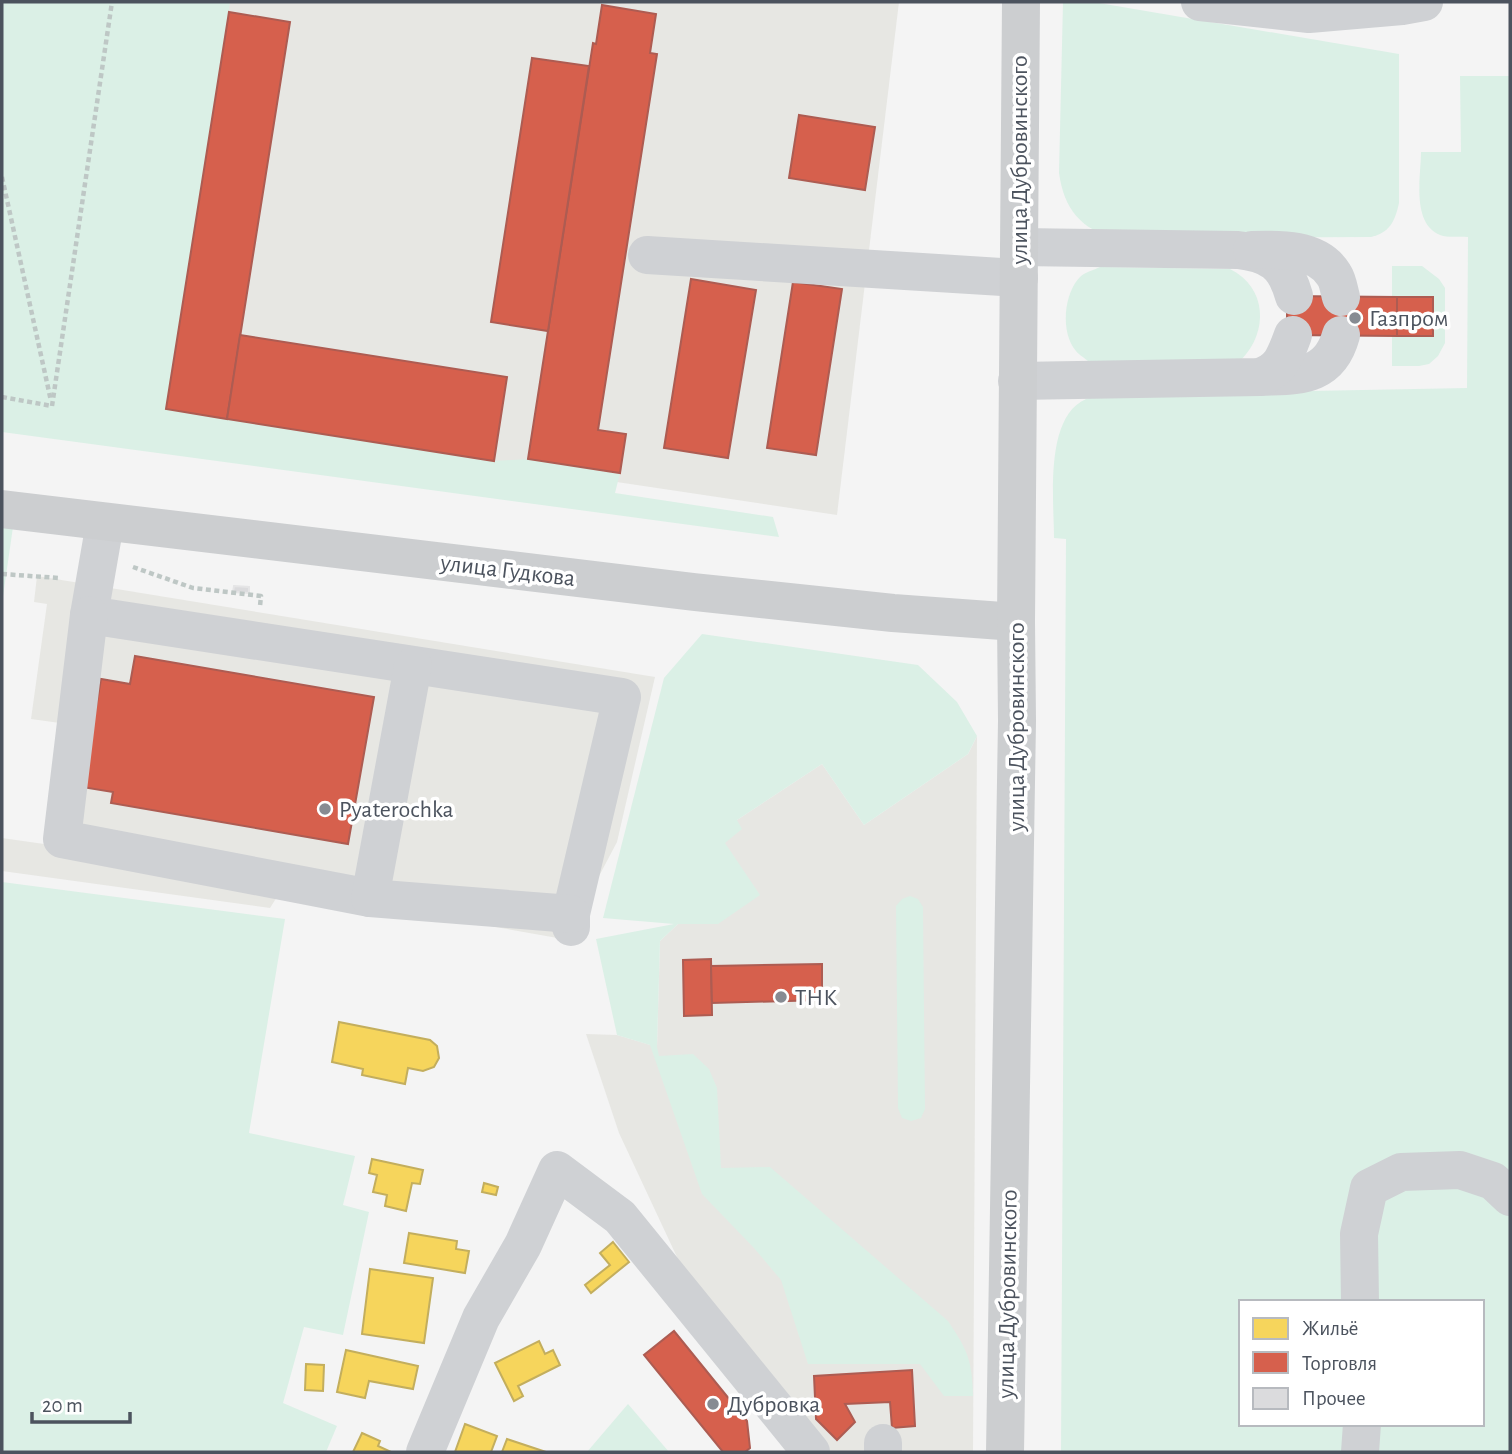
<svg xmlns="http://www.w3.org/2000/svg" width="1512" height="1454" font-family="'Alegreya Sans',sans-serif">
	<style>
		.commercial { fill: #e7e7e3 }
		.green { fill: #dbf0e6; fill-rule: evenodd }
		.homes { fill: #f6d55c; stroke: #c3ae5d; stroke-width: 2 }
		.shops { fill: #d6604d; stroke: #ad5c52; stroke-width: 2 }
		.building { fill: #dbdbdd; stroke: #e5e5e6; stroke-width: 2 }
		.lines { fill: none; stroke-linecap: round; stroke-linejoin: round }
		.path { stroke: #bec7c5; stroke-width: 4.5; stroke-dasharray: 5 3.5; stroke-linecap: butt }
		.minor { stroke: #cfd1d4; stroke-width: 38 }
		.major { stroke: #ccced0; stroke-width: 38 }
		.poi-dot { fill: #878b92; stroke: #fff; stroke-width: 2.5 }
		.labels { text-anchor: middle; stroke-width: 7; stroke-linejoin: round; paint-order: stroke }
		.street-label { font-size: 24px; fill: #4c535e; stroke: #fff }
		.poi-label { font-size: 24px; fill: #4c535e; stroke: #fff; text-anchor: start }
	</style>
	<rect width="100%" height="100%" fill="#f4f4f4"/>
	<!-- commercial -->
	<g class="commercial">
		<polygon points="211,2 899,2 837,515 149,412"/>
		<polygon points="37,576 655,677 617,842 588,897 580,942 282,889 270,908 2,871 2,838 44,844 60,723 31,719 47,604 34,602"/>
		<polygon points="977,736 973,1452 814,1452 712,1332 619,1133 586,1034 617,1035 657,1047 660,941 678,924 718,924 725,842 737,820 822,764 864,825 968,754"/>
	</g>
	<!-- green -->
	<g class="green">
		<polygon points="2,2 230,2 166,409 494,461 528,459 620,473 615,493 773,517 779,537 2,432"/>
		<path d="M1063,2H1093L1399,54V203C1395,221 1390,233 1370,237L1116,238C1081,230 1064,209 1059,173Z"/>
		<path d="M1460,76H1510V1452H1061L1066,539L1054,538C1054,501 1044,417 1086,399C1091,397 1097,396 1103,395L1467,388L1468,237C1459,236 1448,238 1440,235C1411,223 1421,176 1421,152H1461ZM1241,1302H1482V1424H1241Z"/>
		<polygon points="1392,266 1422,266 1439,279 1445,288 1445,343 1438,356 1429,364 1419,366 1392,366 1392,336 1433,336 1392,297"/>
		<path d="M1100,267L1230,269C1267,287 1269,332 1241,360L1089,362C1085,358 1079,355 1076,351C1060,332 1064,293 1080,277C1085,272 1094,270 1100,267Z"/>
		<polygon points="2,526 13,527 2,603"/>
		<path d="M702,634L918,665L957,702L977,736L968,754L864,825L822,764L737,820L742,829L725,843L760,895L718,924H678L660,941L657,1047L659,1056L693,1054L709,1069L717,1088L721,1168L770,1167L948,1321C968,1351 972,1360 973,1396H944L920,1364H808L781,1280L754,1248L702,1194L650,1045L617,1035L596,939L674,924L603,918L664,678Z"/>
		<polygon points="2,882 285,919 249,1133 355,1156 343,1205 369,1212 343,1335 304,1327 283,1403 337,1426 326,1452 2,1452"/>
		<polygon points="910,896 918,899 923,907 925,1109 921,1118 911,1121 902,1118 898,1108 896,906 902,899"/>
		<polygon points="628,1404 669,1452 587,1452"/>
	</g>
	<!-- homes -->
	<g class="homes">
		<polygon points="339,1022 430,1040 437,1046 439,1058 434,1067 423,1071 408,1068 405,1084 362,1075 363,1069 332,1062"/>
		<polygon points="372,1159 423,1170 420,1184 412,1183 406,1211 385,1206 387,1195 373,1192 377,1175 369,1173"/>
		<polygon points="484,1183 498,1187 496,1195 482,1192"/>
		<polygon points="409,1233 457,1241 456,1249 469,1251 465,1273 404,1263"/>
		<polygon points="613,1242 629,1262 591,1293 585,1285 610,1265 600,1253"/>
		<polygon points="370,1269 433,1278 424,1343 362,1334"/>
		<polygon points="539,1341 545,1354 553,1350 560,1365 518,1386 523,1396 514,1401 495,1363"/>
		<polygon points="346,1350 418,1366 413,1389 369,1381 365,1398 337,1392"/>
		<polygon points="306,1364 324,1365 323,1391 305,1390"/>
		<polygon points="465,1424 497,1436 491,1452 455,1452"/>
		<polygon points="362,1433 380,1441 378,1446 391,1452 353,1452"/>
		<polygon points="507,1439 546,1452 502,1452"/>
	</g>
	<!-- shops -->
	<g class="shops">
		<polygon points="602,5 656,14 650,53 657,54 598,430 626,434 620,473 528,459 593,43 596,44"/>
		<polygon points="229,12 290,22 227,419 166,409"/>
		<polygon points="532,58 589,66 548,331 491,322"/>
		<polygon points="799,115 875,127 865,190 789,178"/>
		<polygon points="691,279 756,290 728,458 664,448"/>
		<polygon points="793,282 842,289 816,455 767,448"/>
		<polygon points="1287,296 1397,297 1397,336 1287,335"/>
		<rect x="1397" y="297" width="36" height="39"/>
		<polygon points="240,335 507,377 494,461 227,419"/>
		<polygon points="135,656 374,697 348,844 111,803 113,792 82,787 101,679 130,684"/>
		<polygon points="711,959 712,1015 684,1016 683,960"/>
		<polygon points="822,964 822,1000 712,1003 711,966"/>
		<polygon points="674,1331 747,1421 750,1448 745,1452 723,1452 644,1355"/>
		<polygon points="912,1370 915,1426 892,1428 890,1402 845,1404 855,1422 837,1440 816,1419 814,1376"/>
	</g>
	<!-- building -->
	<polygon class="building" points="234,586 249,587 249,593 233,592"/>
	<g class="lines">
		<!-- path -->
		<g class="path">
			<polyline points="2,177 51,401"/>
			<polyline points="2,397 52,406"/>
			<polyline points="52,406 112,2"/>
			<polyline points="133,567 193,588 261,596 260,606"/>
			<polyline points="2,574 59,578"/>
		</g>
		<!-- minor -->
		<g class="minor">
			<polyline points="1200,2 1309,14 1402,6 1424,2"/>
			<path d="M1019,247L1238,250C1271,254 1285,264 1294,296"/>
			<path d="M1252,250C1279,249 1318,248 1334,275C1338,281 1339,290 1341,297"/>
			<polyline points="647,255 1019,278"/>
			<path d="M1260,377C1297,375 1329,379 1341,335"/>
			<path d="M1017,381L1260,377C1282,369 1285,356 1293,335"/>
			<polyline points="105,523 89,615 622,697 571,914 571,927"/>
			<polyline points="89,615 62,839 370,898"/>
			<polyline points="413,666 370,898 571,914"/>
			<polyline points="1360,1302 1359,1234 1369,1188 1401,1172 1460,1170 1493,1181 1510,1197"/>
			<polyline points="883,1443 883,1452"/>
			<polyline points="425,1452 481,1318 523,1245 557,1170 620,1217 811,1452"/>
			<polyline points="1360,1452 1362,1424"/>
		</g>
		<!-- major -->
		<g class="major">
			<polyline points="2,509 694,592 893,613 1016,622"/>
			<polyline points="1005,1452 1017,721 1016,622 1021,2"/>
		</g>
	</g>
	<!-- markers -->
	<g class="poi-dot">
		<circle cx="1355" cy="318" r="7"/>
		<circle cx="325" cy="809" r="7"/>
		<circle cx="781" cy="997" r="7"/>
		<circle cx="713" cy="1404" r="7"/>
	</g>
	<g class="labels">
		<!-- street labels -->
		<g class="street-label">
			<text transform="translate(1019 160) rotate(-90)" y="8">улица Дубровинского</text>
			<text transform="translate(508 570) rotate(7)" y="8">улица Гудкова</text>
			<text transform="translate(1016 727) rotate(-90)" y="8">улица Дубровинского</text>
			<text transform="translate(1007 1294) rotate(-89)" y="8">улица Дубровинского</text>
		</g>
		<!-- poi labels -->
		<g class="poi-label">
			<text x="1369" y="326">Газпром</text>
			<text x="339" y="817">Pyaterochka</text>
			<text x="795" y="1005">ТНК</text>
			<text x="727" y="1412">Дубровка</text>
		</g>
	</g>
	<!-- border -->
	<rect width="1512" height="1454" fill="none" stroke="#4c535e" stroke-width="7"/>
	<!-- legend -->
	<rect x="1239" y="1300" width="245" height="126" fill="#ffffff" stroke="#b7babf" stroke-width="2"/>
	<rect x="1253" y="1318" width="35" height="21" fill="#f6d55c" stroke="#b7babf" stroke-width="2"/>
	<text x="1302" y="1335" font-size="21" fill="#4c535e">Жильё</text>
	<rect x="1253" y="1352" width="35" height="21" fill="#d6604d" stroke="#b7babf" stroke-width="2"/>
	<text x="1302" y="1370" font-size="21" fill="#4c535e">Торговля</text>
	<rect x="1253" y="1388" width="35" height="21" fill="#dbdbdd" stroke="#b7babf" stroke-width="2"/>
	<text x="1302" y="1405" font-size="21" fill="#4c535e">Прочее</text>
	<!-- scale -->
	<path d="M32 1412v10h98v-10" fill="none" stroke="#4c535e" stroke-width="3.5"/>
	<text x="42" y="1412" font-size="21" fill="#4c535e" stroke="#ffffff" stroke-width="5" paint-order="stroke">20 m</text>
</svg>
